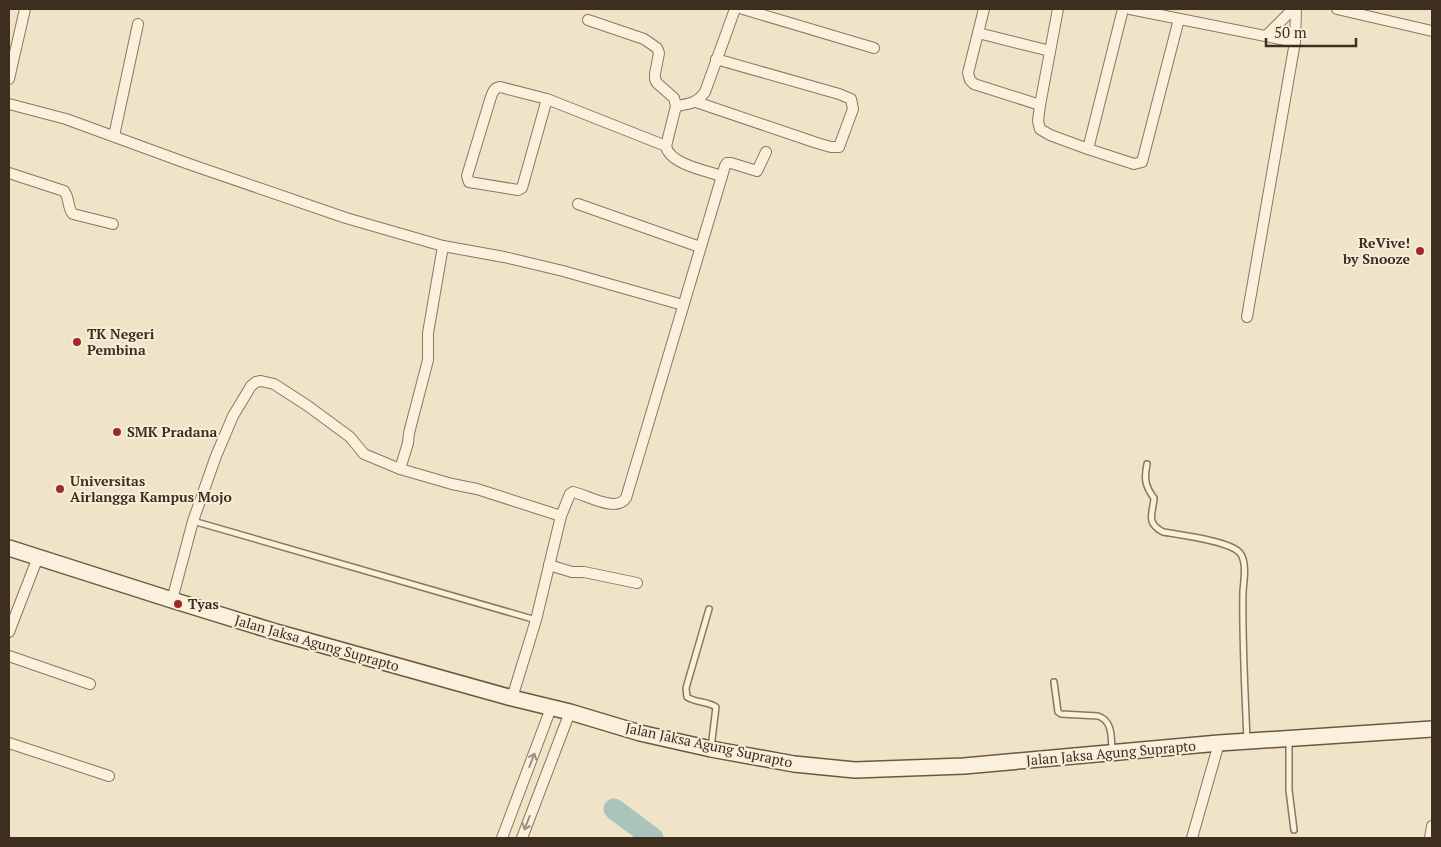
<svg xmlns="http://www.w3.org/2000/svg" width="1441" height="847" font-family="'PT Serif',serif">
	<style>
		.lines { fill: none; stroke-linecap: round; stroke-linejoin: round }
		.river { stroke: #a9c4bc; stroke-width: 21 }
		.lane-casing { stroke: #8d765c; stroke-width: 8 }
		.street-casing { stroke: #8d765c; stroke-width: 12 }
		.secondary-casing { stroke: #6f573f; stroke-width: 18 }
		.lane { stroke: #faf1dc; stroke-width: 5 }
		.street { stroke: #faf1dc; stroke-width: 10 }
		.secondary { stroke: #faf1dc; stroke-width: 15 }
		.oneway { stroke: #9c907e }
		.poi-dot { fill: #9e2a2b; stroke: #f7eed8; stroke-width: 2 }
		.labels { text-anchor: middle; stroke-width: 4; stroke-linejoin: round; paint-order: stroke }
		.poi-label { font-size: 14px; font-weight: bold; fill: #3d2e20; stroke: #f7eed8; text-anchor: start }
		.street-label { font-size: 14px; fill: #3d2e20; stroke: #f7eed8 }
	</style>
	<rect width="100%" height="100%" fill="#f0e4c8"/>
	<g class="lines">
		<!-- river -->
		<polyline class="river" points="614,809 653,838"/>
		<!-- lane casing -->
		<g class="lane-casing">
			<g id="lane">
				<path d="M1147,464C1144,479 1145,486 1154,498C1153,514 1145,522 1163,532C1180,535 1230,541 1240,553C1247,562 1244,580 1243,591C1242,640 1245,691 1247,740"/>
				<polyline points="193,521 536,620"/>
				<path d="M709,609L686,688L687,697C696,703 707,701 716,707L711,748"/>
				<path d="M1054,682L1058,712L1061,714L1098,716C1113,721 1111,737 1112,750"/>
				<polyline points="1289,741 1289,790 1294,830"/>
			</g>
		</g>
		<!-- street casing -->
		<g class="street-casing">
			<g id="street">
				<polyline points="743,9 874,48"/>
				<polyline points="984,9 968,73 970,80 974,84 1040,105 1058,9"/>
				<polyline points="1130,9 1295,42 1296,9"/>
				<polyline points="1337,9 1432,31"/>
				<polyline points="588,20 644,39 657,48 659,53 655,74 655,79 657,83 674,98 676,106 666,146"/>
				<polyline points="978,33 1050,51"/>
				<polyline points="1266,36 1293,9"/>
				<polyline points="9,79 25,9"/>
				<path d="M547,99L522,188L518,190L469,182L467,176L490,100C492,94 493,88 500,87L547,99L666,146C669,164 707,171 722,176"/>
				<polyline points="696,102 817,143 831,147 839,147 853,109 851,99 839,94 716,59"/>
				<polyline points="9,104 66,119 189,164 346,218 443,246 504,257 563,271 683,305"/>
				<polyline points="1040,105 1038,121 1040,129 1050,135 1088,149 1123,9"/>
				<path d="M676,106C690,104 697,103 705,92L735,9"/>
				<polyline points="114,136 138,24"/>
				<polyline points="1088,149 1134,164 1142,162 1179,19"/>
				<path d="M9,173L64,191C70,198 67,208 73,214L113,224"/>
				<polyline points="578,204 700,247"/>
				<polyline points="1247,317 1295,42"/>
				<polyline points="400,469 408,443 409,433 428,360 428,333 443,246"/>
				<polyline points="549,565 572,572 584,572 637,583"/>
				<polyline points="172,600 193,521 216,456 233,416 251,386 256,382 261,381 274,384 308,406 350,437 364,454 400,469 452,484 477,489 561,516"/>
				<polyline points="9,632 38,557"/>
				<polyline points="9,656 90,684"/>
				<path d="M512,698L536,620L561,516L570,494L573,492C587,495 616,513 626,498L725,166L727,163H731L757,171L766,152"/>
				<polyline points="9,743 109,776"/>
				<polyline points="502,838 551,708"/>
				<polyline points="522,838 570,712"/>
				<polyline points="1192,838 1219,743"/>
				<polyline points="1430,838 1432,826"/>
			</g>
		</g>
		<!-- secondary casing -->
		<g class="secondary-casing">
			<polyline id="secondary" points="9,548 172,600 276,632 512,698 570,712 640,733 711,749 794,764 855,770 964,766 1219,743 1432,729"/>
		</g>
		<!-- lane -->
		<use href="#lane" class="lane"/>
		<!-- street -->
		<use href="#street" class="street"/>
		<!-- secondary -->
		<use href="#secondary" class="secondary"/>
	</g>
	<!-- one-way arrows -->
	<defs><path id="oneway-shaft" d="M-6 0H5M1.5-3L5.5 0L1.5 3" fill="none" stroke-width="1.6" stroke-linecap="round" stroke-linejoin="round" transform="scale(1.25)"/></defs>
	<g class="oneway">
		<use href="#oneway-shaft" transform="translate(532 760) rotate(-69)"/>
		<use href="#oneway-shaft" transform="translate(527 823) rotate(111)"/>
	</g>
	<!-- markers -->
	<g class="poi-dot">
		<circle cx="1420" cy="251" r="5"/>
		<circle cx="77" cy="342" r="5"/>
		<circle cx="117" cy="432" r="5"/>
		<circle cx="60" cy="489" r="5"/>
		<circle cx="178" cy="604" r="5"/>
	</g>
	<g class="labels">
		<!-- poi labels -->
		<g class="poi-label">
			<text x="1410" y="248" text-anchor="end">ReVive!<tspan x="1410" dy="16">by Snooze</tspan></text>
			<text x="87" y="339">TK Negeri<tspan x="87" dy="16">Pembina</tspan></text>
			<text x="127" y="437">SMK Pradana</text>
			<text x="70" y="486">Universitas<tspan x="70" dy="16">Airlangga Kampus Mojo</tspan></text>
			<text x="188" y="609">Tyas</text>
		</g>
		<!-- street labels -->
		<g class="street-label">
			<text transform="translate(317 643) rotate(16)" y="5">Jalan Jaksa Agung Suprapto</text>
			<text transform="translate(709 745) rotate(12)" y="5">Jalan Jaksa Agung Suprapto</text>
			<text transform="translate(1111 753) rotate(-5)" y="5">Jalan Jaksa Agung Suprapto</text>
		</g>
	</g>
	<!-- border -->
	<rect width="1441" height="847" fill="none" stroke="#3d2e20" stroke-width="20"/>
	<!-- scale -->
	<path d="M1266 38v8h90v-8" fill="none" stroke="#3d2e20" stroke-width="2.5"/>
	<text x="1274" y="38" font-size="15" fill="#3d2e20" stroke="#f7eed8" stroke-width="4" paint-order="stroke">50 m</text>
</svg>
